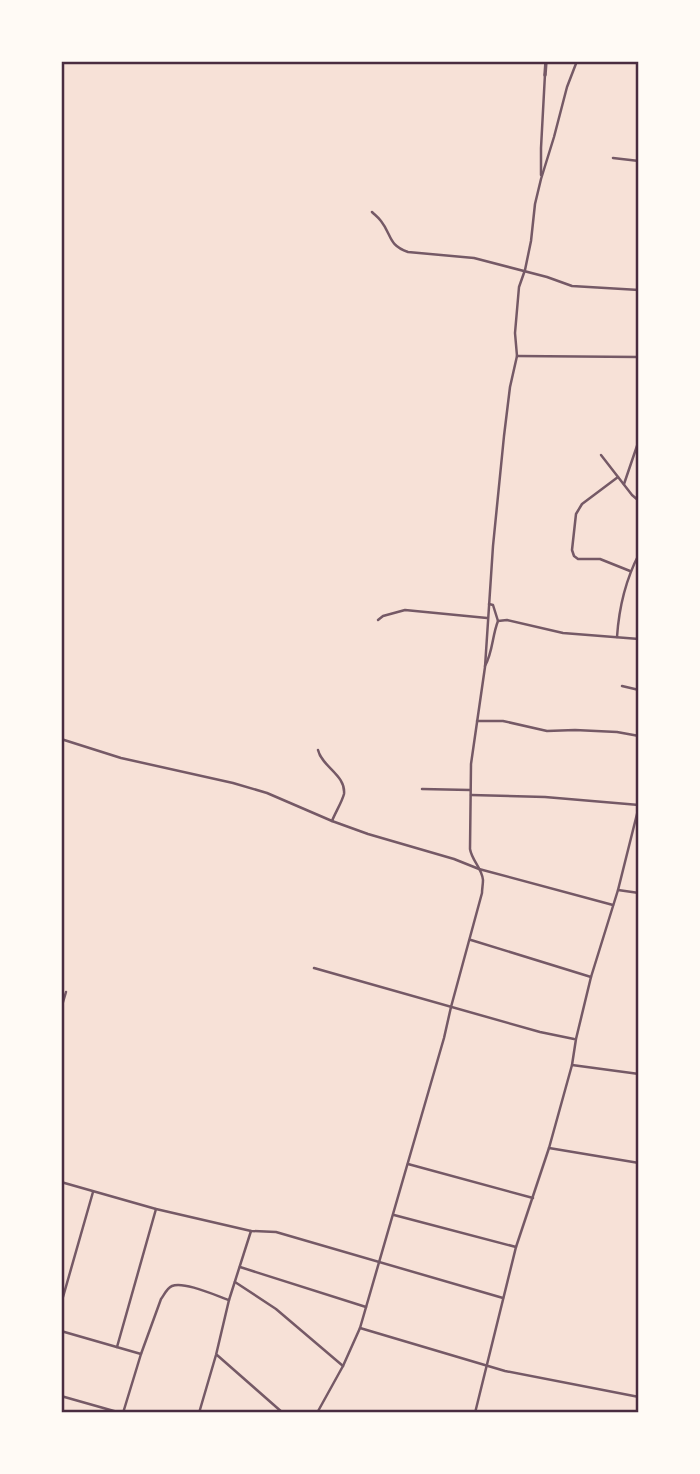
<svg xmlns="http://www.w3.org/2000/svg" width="700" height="1474" font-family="Commissioner,sans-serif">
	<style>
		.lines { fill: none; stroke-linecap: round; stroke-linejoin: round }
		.minor { stroke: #755966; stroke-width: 2.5 }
		.tertiary { stroke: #755966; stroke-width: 3.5 }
		.neatline { fill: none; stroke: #4a2c40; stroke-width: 2.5 }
	</style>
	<rect width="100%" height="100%" fill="#f7e1d7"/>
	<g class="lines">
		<!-- minor -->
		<g class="minor">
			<polyline points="613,158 639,161"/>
			<polyline points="541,175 541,148 545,74"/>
			<path d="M372,212C375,215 378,217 381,221C392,235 388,245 408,252L474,258L547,277L572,286L639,290"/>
			<polyline points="517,356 639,357"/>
			<polyline points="601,455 632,495 639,501"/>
			<polyline points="618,477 582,504 576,514 572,550 574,556 578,559 600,559 630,571"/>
			<polyline points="624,484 639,440"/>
			<polyline points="489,604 493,605 498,621"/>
			<polyline points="378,620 383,616 405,610 487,618"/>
			<path d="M617,637C619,607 625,581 639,554"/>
			<path d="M485,666C493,652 492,636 498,621L507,620L563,633L639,639"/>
			<polyline points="622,686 639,690"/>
			<polyline points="477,721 503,721 547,731 575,730 617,732 639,736"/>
			<polyline points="61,739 121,758 233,783 267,793 332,821 368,834 454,859 479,869 613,905"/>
			<path d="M318,750C322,767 346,775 344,794C342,802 335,813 332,821"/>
			<polyline points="422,789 470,790"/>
			<polyline points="471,795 545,797 639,805"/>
			<polyline points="618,890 639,893"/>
			<polyline points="471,940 591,977"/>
			<polyline points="314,968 540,1032 574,1039"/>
			<polyline points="61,1009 66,992"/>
			<polyline points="572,1065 639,1074"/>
			<polyline points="549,1148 639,1163"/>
			<polyline points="408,1164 533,1198"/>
			<polyline points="61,1182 156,1209 251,1231 276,1232 503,1298"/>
			<polyline points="394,1215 516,1247"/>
			<polyline points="240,1267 366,1307"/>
			<polyline points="235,1282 276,1309 343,1366"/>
			<polyline points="61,1304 93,1192"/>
			<polyline points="360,1328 505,1371 639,1397"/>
			<polyline points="61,1331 141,1354"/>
			<polyline points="117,1347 156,1209"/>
			<polyline points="217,1355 283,1413"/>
			<polyline points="61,1396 121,1413"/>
			<path d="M123,1413L141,1354L161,1299C164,1295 167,1288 172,1286C184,1281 217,1296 229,1300"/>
			<polyline points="199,1413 216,1355 229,1300 251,1231"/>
			<path d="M317,1413L343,1366L360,1328L444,1038L451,1007L482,893C482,889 483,884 483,880C482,868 472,861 470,849L471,764L485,667L493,546L504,436L510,387L517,356L515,333L519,287L525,270L531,241L535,204L541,179L554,137L567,87L577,61"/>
			<polyline points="475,1413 516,1247 549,1148 572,1065 576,1039 591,977 618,890 639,806"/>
		</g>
		<!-- tertiary -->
		<polyline class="tertiary" points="545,75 546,61"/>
	</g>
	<!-- border -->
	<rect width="700" height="1474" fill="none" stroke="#fffaf5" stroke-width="126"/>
	<rect x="63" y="63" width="574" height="1348" class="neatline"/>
</svg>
